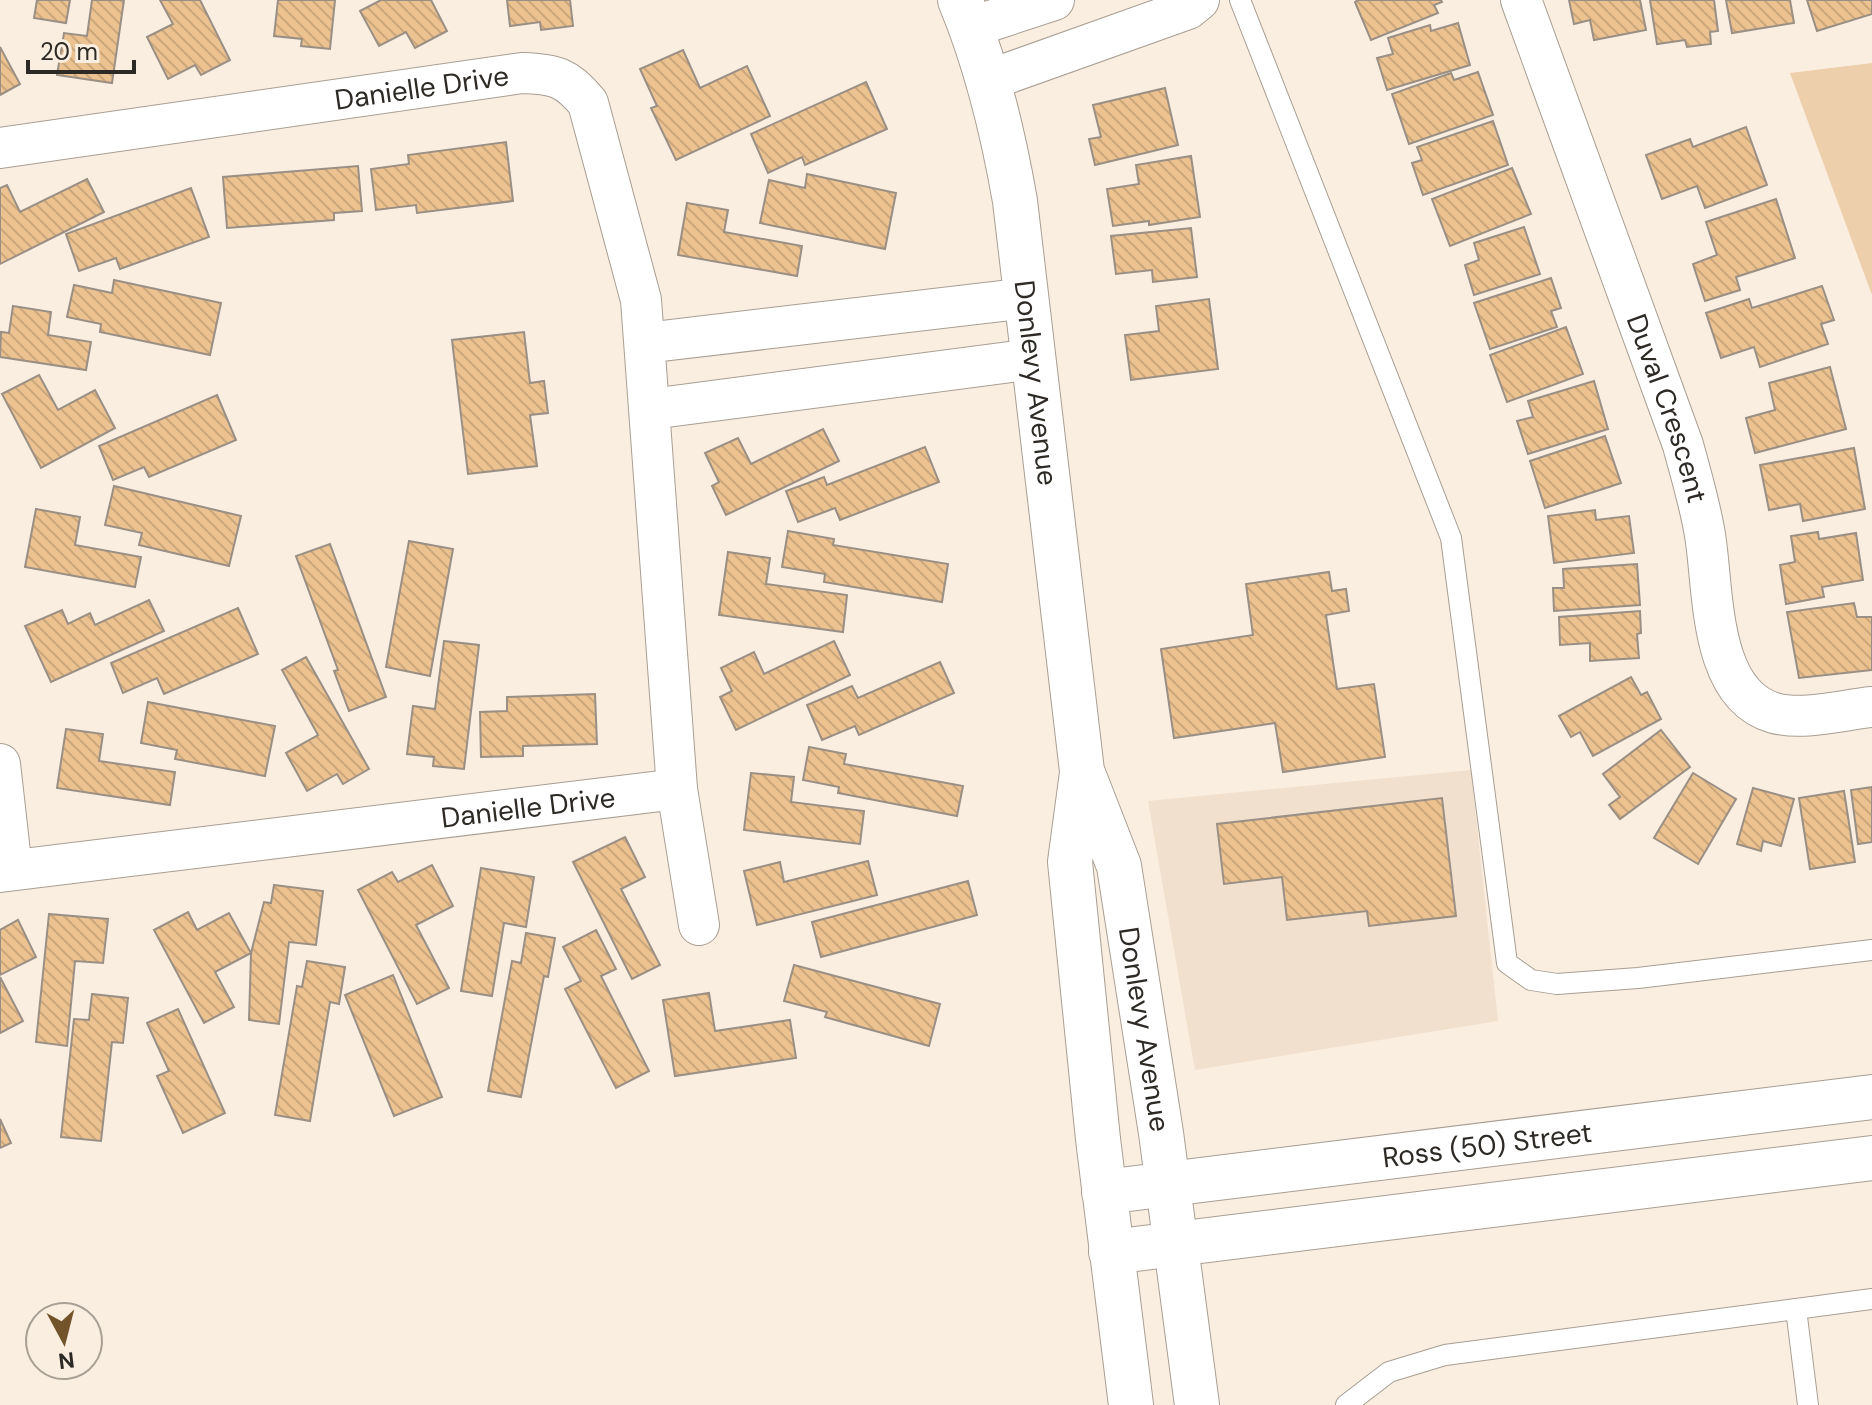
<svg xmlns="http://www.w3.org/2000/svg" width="1872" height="1405" font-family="'DM Sans',sans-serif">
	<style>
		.built { fill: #f1e0cd }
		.green { fill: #eecfab }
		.building { fill: url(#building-back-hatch); stroke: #9a8f84; stroke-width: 2 }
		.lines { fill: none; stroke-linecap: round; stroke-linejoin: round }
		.lane-casing { stroke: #a89e92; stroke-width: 22 }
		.street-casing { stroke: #a89e92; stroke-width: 42 }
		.secondary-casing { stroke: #a89e92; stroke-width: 46 }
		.lane { stroke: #fff; stroke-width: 20 }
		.street { stroke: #fff; stroke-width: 40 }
		.secondary { stroke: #fff; stroke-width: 44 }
		.labels { text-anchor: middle; stroke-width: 8; stroke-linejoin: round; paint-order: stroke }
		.street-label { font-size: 28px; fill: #2d2924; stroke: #faeee1 }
	</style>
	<defs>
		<pattern id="building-back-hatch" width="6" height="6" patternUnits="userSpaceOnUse" patternTransform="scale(2)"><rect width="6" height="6" fill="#ecc290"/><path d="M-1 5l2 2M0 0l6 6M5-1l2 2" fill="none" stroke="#cba77c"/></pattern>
	</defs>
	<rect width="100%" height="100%" fill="#faeee1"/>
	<!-- built -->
	<polygon class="built" points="1471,770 1498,1021 1195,1070 1148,801"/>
	<!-- green -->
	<polygon class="green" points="1872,63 1872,295 1790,73"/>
	<!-- building -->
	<g class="building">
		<polygon points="37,0 70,0 66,23 34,18"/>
		<polygon points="92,0 124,0 112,83 57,75 64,33 87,36"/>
		<polygon points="160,0 200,0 230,60 201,75 195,65 168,79 147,37 173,24"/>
		<polygon points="278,0 335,0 330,49 301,46 302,39 274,36"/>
		<polygon points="381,0 431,0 447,31 415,48 406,32 379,46 360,11"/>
		<polygon points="507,0 570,0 573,26 541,30 540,22 510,26"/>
		<polygon points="1358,0 1441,0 1442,2 1434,5 1438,13 1371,40 1355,2"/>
		<polygon points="1569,0 1640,0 1646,30 1594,40 1590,20 1574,24"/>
		<polygon points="1650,0 1714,0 1718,31 1710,32 1711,44 1687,47 1685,40 1657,44"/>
		<polygon points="1726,0 1790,0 1794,23 1732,33"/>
		<polygon points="1807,0 1872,0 1872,14 1817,31"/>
		<polygon points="1458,23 1470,65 1387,90 1377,58 1393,54 1388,38 1430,25 1431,31"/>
		<polygon points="0,47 20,84 0,95"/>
		<polygon points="683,50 700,88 747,66 770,116 676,160 651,108 657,106 640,69"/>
		<polygon points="1478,72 1493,115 1409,144 1392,94 1451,73 1454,80"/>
		<polygon points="866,82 887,129 805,165 802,157 768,173 751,134"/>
		<polygon points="1165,88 1178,145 1095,165 1089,139 1101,137 1093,105"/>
		<polygon points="1493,121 1508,165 1423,195 1412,163 1422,160 1417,147"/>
		<polygon points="1746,127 1767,185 1705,208 1697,186 1662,199 1646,155 1690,139 1693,147"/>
		<polygon points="506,142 513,201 417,213 416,205 376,210 371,169 409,164 408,155"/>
		<polygon points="1191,156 1200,217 1149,225 1149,221 1113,226 1107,189 1139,184 1136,165"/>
		<polygon points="358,166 362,211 334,213 334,220 227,228 223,177"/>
		<polygon points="1512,168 1531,214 1450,246 1432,199"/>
		<polygon points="807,174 896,193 885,249 760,223 769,180 805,188"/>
		<polygon points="87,179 104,212 0,264 0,188 7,185 20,212"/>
		<polygon points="191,188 209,237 120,269 116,258 79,271 66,234"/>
		<polygon points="1776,199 1795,258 1736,277 1740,290 1705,301 1693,264 1717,255 1706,222"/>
		<polygon points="687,203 728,210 724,232 802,246 797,276 678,255"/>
		<polygon points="1524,227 1540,274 1474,295 1465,265 1479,260 1474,243"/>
		<polygon points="1191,228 1197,277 1153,282 1152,270 1116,274 1111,236"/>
		<polygon points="1551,278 1561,308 1551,311 1557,327 1490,349 1474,303"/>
		<polygon points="114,280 221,303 210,355 100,332 101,324 67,317 74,285 112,293"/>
		<polygon points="1822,286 1834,320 1821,324 1828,344 1760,367 1754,347 1721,358 1706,313 1749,299 1752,308"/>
		<polygon points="1209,299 1218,369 1131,380 1125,335 1159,331 1156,306"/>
		<polygon points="13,306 51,312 48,335 91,342 86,370 0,357 1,332 9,333"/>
		<polygon points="1566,327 1583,374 1507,402 1490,355"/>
		<polygon points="524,332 530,383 544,381 548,413 530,415 537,466 468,474 452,340"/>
		<polygon points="1830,367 1846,429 1755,453 1746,418 1775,410 1769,383"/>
		<polygon points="39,375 58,410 95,390 115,428 41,468 2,394"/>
		<polygon points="1594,381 1608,429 1528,454 1517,421 1533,417 1528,401"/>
		<polygon points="217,395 236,440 149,477 144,467 113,480 99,446"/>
		<polygon points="823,429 839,461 726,515 712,486 719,482 705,453 738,438 751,464"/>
		<polygon points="1605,436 1621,483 1545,508 1530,461"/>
		<polygon points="925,447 939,482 840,520 835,508 798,522 786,491 824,477 827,485"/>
		<polygon points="1854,448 1865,509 1803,521 1800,504 1769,510 1760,465"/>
		<polygon points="114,486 241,516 229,566 139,545 142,533 105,525"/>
		<polygon points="36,509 80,517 75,545 141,557 135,587 25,567"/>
		<polygon points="1595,510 1596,520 1629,516 1634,553 1554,563 1548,516"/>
		<polygon points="788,531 834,539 833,545 948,564 942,602 824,582 825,574 782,567"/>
		<polygon points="1818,532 1819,539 1856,533 1863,580 1822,587 1824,597 1786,604 1780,565 1795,562 1791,536"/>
		<polygon points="409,541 453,549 430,676 386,667"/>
		<polygon points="330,544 386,697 349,711 334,671 338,670 296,556"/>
		<polygon points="728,552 770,558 766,584 847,595 843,632 719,615"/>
		<polygon points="1637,564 1640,605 1554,611 1553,588 1564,588 1563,569"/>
		<polygon points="1329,572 1332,591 1346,589 1349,611 1326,615 1337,689 1374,684 1385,757 1283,772 1275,723 1174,738 1161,649 1253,635 1246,584"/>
		<polygon points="149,600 164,631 51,682 25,626 62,610 68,624 90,613 95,625"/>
		<polygon points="1854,603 1857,617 1872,617 1872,670 1799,678 1787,612"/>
		<polygon points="238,608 258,654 164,694 157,678 123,693 111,663"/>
		<polygon points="1640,611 1641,633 1637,634 1639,658 1590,661 1590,643 1560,645 1559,617"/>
		<polygon points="444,641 479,645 464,769 433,766 434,757 407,754 413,706 435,709"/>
		<polygon points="834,641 850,675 736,730 720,697 732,691 721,668 754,652 764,674"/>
		<polygon points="306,657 369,769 343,784 337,774 307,791 286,753 318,735 282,670"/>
		<polygon points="940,662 954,693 859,735 855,726 822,740 807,705 852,686 858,698"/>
		<polygon points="1631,677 1641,695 1647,692 1661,719 1593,756 1580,732 1571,737 1559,716"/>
		<polygon points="595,694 597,744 523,746 523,756 481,757 480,712 507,711 507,697"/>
		<polygon points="148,702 275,726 265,776 175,759 177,750 141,743"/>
		<polygon points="66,729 103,734 99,761 175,772 170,805 57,788"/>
		<polygon points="1661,730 1690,767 1620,819 1609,805 1620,797 1603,774"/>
		<polygon points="809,747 846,754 844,764 963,786 957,816 838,793 839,787 803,780"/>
		<polygon points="751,773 794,777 791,802 864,811 860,844 744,830"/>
		<polygon points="1693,773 1736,799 1698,864 1654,838"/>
		<polygon points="1872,787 1872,842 1858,844 1851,790"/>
		<polygon points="1753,788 1794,799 1781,846 1763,841 1761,851 1737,844"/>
		<polygon points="1844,791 1855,862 1810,869 1799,798"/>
		<polygon points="1442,798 1456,916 1369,926 1367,911 1287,920 1282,877 1224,884 1217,824"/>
		<polygon points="625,837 645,877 621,889 660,965 632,979 573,862"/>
		<polygon points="868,861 877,895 757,925 744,871 780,862 784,882"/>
		<polygon points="432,865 453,906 416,925 449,988 417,1004 358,890 392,872 398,882"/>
		<polygon points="481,868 534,877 526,927 504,923 492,996 461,991"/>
		<polygon points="968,881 977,915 821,957 812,922"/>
		<polygon points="274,885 323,891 316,945 289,942 279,1024 249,1020 251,953 264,902 271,903"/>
		<polygon points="188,912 197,930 229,913 251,953 215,972 234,1007 204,1023 154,930"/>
		<polygon points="49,914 108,919 103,963 75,961 67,1046 36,1042"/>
		<polygon points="18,920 36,957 0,975 0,930"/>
		<polygon points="596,930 616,969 601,976 649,1071 616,1088 565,989 581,981 563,947"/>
		<polygon points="526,933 555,938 548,977 544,976 521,1097 488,1091 512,961 521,963"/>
		<polygon points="307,961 345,967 339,1004 330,1002 310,1121 275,1115 297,986 302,987"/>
		<polygon points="794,965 940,1004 929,1046 825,1017 827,1012 784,1001"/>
		<polygon points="393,975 442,1097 394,1116 345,995"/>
		<polygon points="0,977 23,1021 0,1033"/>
		<polygon points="709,993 715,1031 790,1020 796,1058 675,1076 663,1000"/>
		<polygon points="92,994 128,998 123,1043 112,1042 101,1141 61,1137 74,1019 89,1020"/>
		<polygon points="178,1009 225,1113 183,1133 157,1076 169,1071 147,1023"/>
		<polygon points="0,1119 11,1143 0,1148"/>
	</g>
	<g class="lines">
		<!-- lane casing -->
		<g class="lane-casing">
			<g id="lane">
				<polyline points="1240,0 1451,538 1507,963 1531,980 1557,984 1638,978 1872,950"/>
				<polyline points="1796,1309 1808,1405"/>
				<polyline points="1346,1405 1389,1372 1445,1355 1872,1299"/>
			</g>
		</g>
		<!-- street casing -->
		<g class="street-casing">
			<g id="street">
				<path id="s1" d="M1521,0L1683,445C1691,475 1700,504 1705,535C1714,589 1708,694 1774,713C1803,721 1842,710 1872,707"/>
				<polyline points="972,27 1054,0"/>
				<polyline points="989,80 1188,9 1199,0"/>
				<path id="s2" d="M0,148L522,73C555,74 567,77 588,103L641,300L677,789L699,925"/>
				<polyline points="645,343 1027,298"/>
				<polyline points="651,409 1033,359"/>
				<polyline points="0,764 12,870"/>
				<path id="s3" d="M0,872L677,789"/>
			</g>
		</g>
		<!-- secondary casing -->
		<g class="secondary-casing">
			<g id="secondary">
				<path id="s4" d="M960,0C987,65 1003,132 1015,201L1082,771L1119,866L1161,1133L1197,1405"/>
				<polyline points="1082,773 1070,862 1098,1139 1131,1405"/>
				<path id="s5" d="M1104,1192L1872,1097"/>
				<polyline points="1111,1252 1872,1158"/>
			</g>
		</g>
		<!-- lane -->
		<use href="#lane" class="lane"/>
		<!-- street -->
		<use href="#street" class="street"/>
		<!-- secondary -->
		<use href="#secondary" class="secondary"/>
	</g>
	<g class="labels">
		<!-- street labels -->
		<g class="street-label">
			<text dy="10" stroke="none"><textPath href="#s2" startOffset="426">Danielle Drive</textPath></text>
			<text dy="10" stroke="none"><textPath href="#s4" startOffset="392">Donlevy Avenue</textPath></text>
			<text dy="10" stroke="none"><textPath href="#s1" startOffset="434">Duval Crescent</textPath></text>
			<text dy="10" stroke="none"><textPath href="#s3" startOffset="532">Danielle Drive</textPath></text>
			<text dy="10" stroke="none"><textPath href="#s4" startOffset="1050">Donlevy Avenue</textPath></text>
			<text dy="10" stroke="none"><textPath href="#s5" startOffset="386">Ross (50) Street</textPath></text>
		</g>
	</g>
	<!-- north arrow -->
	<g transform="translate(64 1341) rotate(173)"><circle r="38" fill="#faeee1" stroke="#a89f95" stroke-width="2"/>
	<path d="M0-6L14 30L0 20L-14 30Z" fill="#735329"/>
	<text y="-12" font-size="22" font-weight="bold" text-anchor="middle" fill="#2d2924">N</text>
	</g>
	<!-- scale -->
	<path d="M28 60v12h106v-12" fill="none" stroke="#2d2924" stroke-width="4"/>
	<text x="40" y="60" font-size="24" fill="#2d2924" stroke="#faeee1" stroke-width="6" paint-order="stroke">20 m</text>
</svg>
